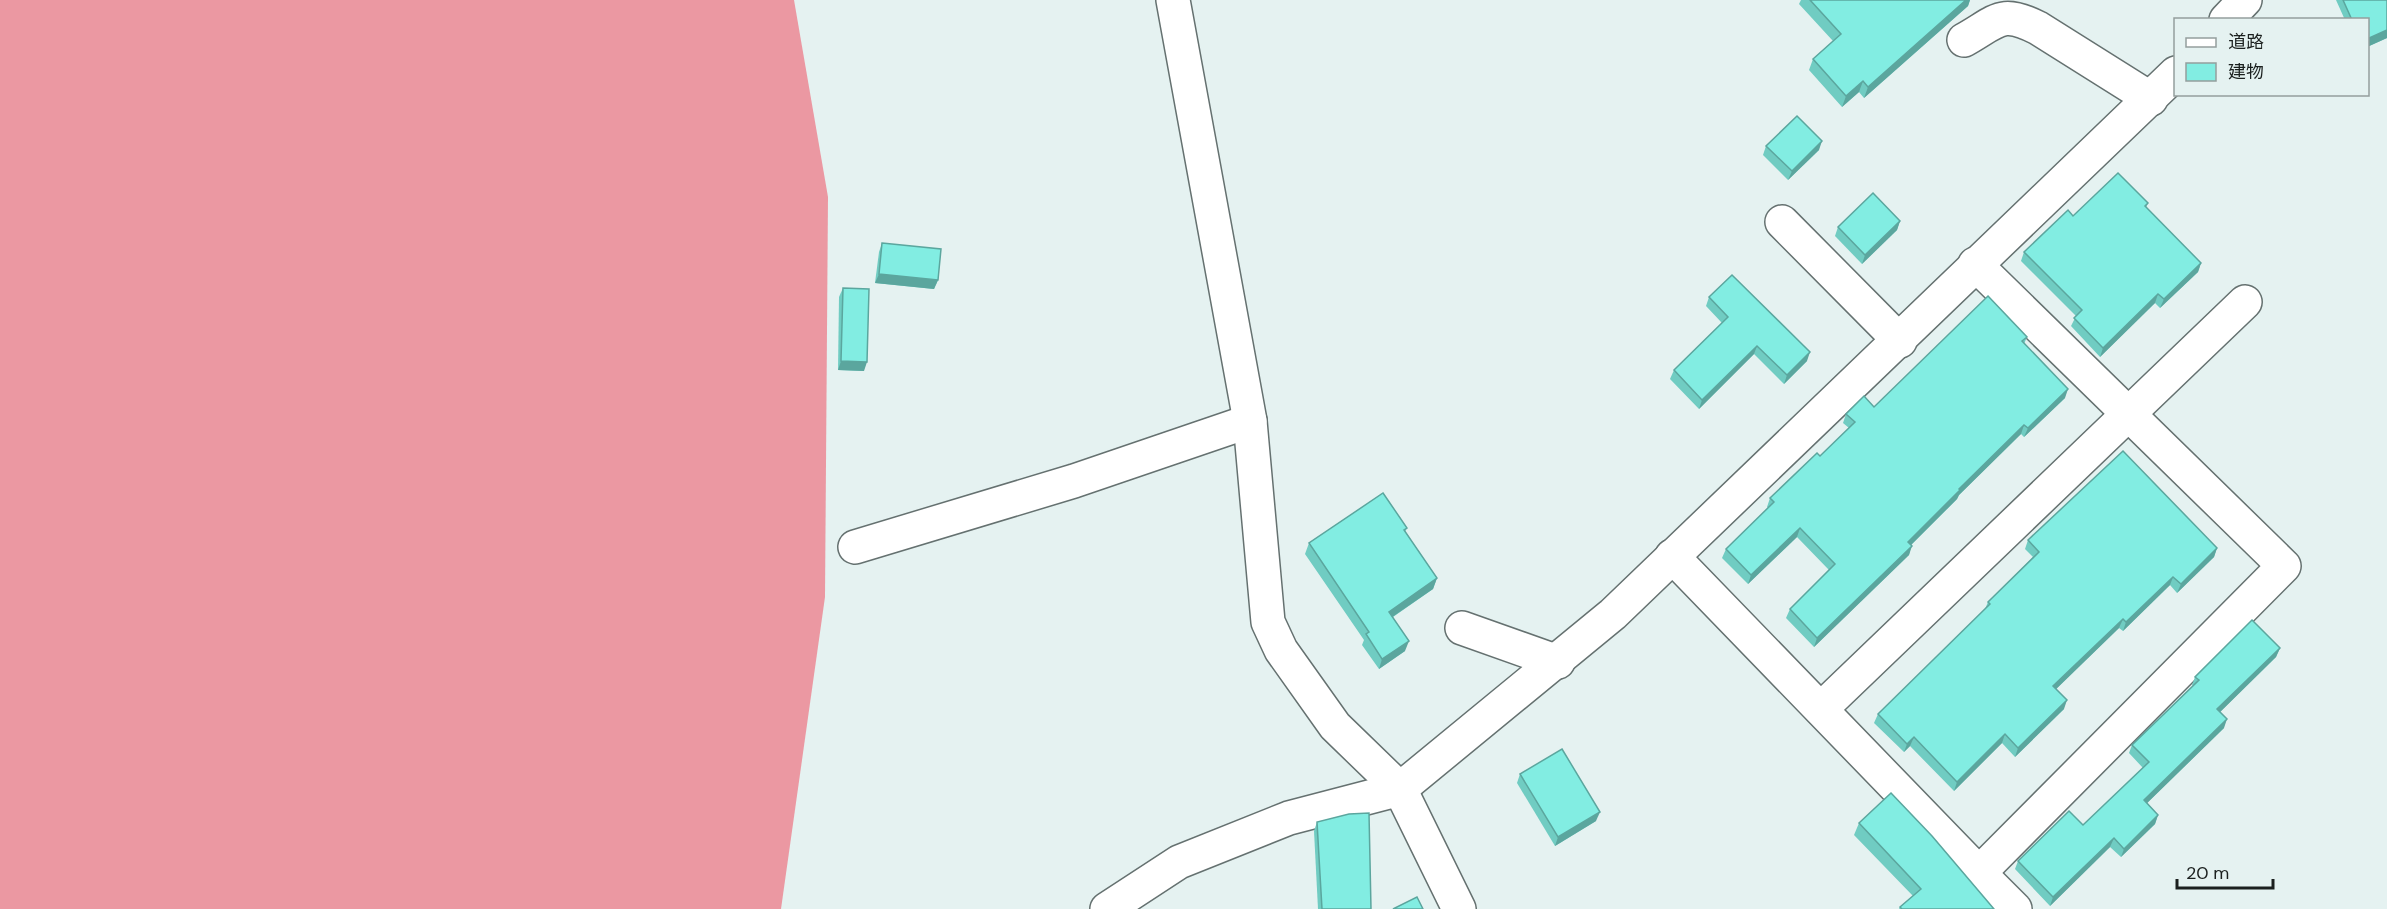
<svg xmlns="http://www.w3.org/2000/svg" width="2387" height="909" font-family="'DM Sans','Noto Sans JP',sans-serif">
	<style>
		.forest { fill: #eb98a2 }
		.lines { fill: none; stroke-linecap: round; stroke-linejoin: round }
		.minor-casing { stroke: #657170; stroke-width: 36 }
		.minor { stroke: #fff; stroke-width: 33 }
		.wall { fill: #70ccc2 }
		.shaded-wall { fill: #5ba69e }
		.building { fill: #82ede2; stroke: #5ba69e; stroke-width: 1.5 }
	</style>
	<rect width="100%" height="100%" fill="#e5f2f1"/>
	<!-- forest -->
	<polygon class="forest" points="0,0 794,0 828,197 825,597 781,909 0,909"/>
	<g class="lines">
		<!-- minor casing -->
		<g class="minor-casing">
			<g id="minor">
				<polyline points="1173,0 1250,421 1268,622 1281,650 1335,726 1400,789 1459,909"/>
				<polyline points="2226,20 2245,0"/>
				<path d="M1964,40C1998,21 2001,9 2038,28L2151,99"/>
				<polyline points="1782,222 1900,341"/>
				<polyline points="855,547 1074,481 1250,421"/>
				<polyline points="1672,556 1979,873 2284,566 1975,264"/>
				<polyline points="1462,628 1558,662"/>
				<polyline points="1821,709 2245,302"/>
				<polyline points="1979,873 2015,909"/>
				<polyline points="1107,909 1179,862 1289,818 1400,789 1613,614 2176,73"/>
			</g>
		</g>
		<!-- minor -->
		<use href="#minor" class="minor"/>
	</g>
	<!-- wall -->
	<g class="wall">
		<polygon points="1801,0 1970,0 1968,6 1864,98 1859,92 1842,107 1809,70 1813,59 1833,41 1799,4"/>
		<polygon points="2336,0 2387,0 2387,38 2367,47 2367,20 2345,20"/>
		<polygon points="1766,146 1819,150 1788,180 1763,155"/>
		<polygon points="2148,203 2146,208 2201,263 2198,272 2160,308 2155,303 2100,357 2071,326 2076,316 2021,261 2024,252 2073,216"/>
		<polygon points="1900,221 1897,230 1862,264 1835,236 1838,227"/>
		<polygon points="882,243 938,280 934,289 875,283 879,252"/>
		<polygon points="843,288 864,371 838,370 839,297"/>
		<polygon points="1709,297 1807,361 1784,384 1754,354 1699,409 1670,379 1674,370 1722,323 1706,306"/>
		<polygon points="2027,337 2024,344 2065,398 2024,437 2021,434 1959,495 1957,499 1911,545 1909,555 1814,647 1786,618 1790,609 1829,570 1797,537 1748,584 1722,558 1726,549 1768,508 1767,507 1770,498 1820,456 1849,428 1843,423 1846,414 1874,407"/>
		<polygon points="1407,528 1405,532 1437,578 1433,589 1393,617 1405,651 1379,669 1362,645 1364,640 1305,554 1309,543"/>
		<polygon points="2028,540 2217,548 2214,557 2177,593 2170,585 2123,631 2119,628 2056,689 2064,709 2015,757 2002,743 1954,791 1910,746 1904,752 1874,723 1878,714 1985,609 1988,602 2033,557 2025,549"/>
		<polygon points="2280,648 2276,657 2220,712 2224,728 2147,803 2158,815 2155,824 2121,857 2110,847 2050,906 2015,869 2018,861 2083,825 2143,768 2129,753 2132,745 2193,686 2192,685 2195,677"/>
		<polygon points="1520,774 1596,821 1555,846 1517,783"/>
		<polygon points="1317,822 1371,909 1318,909 1314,831"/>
		<polygon points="1859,823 1994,909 1899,909 1900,907 1913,896 1854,835"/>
	</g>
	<!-- shaded-wall -->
	<g class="shaded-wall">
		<polygon points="1966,0 1970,0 1968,6 1864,98 1868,87"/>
		<polygon points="2387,30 2387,38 2367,47 2367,39"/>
		<polygon points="1863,81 1859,92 1842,107 1846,96"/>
		<polygon points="1822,141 1819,150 1788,180 1792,171"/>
		<polygon points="1900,221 1897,230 1862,264 1865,255"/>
		<polygon points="2201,263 2198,272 2160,308 2164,299"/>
		<polygon points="879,274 938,280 934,289 875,283"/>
		<polygon points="2158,294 2155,303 2100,357 2103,348"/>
		<polygon points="1757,346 1754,354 1699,409 1702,400"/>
		<polygon points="1810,352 1807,361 1784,384 1787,375"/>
		<polygon points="841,361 867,362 864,371 838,370"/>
		<polygon points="2068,389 2065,398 2024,437 2028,428"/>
		<polygon points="2024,425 2021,434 1959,495 1957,499 1905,551 1908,542 1959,489"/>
		<polygon points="1800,528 1797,537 1748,584 1751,575"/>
		<polygon points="1912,546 1909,555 1814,647 1817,638"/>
		<polygon points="2217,548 2214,557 2177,593 2181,584"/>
		<polygon points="2173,577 2170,585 2123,631 2126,622"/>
		<polygon points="1437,578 1433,589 1385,622 1389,612"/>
		<polygon points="2123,619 2119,628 2050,695 2053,686"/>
		<polygon points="1409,641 1405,651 1379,669 1382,659"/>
		<polygon points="2280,648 2276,657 2214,718 2217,709"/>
		<polygon points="2067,700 2064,709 2015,757 2018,748"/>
		<polygon points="2227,719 2224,728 2141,809 2144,800"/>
		<polygon points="2005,734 2002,743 1954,791 1957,782"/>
		<polygon points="1914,737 1910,746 1904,752 1907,744"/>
		<polygon points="1600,812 1596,821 1555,846 1558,837"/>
		<polygon points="2158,815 2155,824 2121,857 2124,849"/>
		<polygon points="2114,838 2110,847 2050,906 2053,897"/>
	</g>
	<!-- building -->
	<g class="building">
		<polygon points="1810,0 1966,0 1868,87 1863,81 1846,96 1813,59 1841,34"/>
		<polygon points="2343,0 2387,0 2387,30 2367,39 2367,20 2352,20"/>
		<polygon points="1797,116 1822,141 1792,171 1766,146"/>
		<polygon points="2118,173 2148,203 2145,206 2201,263 2164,299 2158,294 2103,348 2074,318 2082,310 2024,252 2068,210 2073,216"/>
		<polygon points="1873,193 1900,221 1865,255 1838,227"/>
		<polygon points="882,243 941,249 938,280 879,274"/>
		<polygon points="1732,275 1810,352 1787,375 1757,346 1702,400 1674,370 1728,317 1709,297"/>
		<polygon points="843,288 869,289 867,362 841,361"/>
		<polygon points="1988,296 2027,337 2022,341 2068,389 2028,428 2024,425 1959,489 1960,490 1908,542 1912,546 1817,638 1790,609 1835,564 1800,528 1751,575 1726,549 1774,502 1770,498 1817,453 1820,456 1855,422 1846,414 1864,396 1874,407"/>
		<polygon points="2123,451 2217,548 2181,584 2173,577 2126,622 2123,619 2053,686 2067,700 2018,748 2005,734 1957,782 1914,737 1907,744 1878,714 1990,604 1988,602 2039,552 2028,540"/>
		<polygon points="1383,493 1407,528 1404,530 1437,578 1389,612 1409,641 1382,659 1366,634 1369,632 1309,543"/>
		<polygon points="2252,620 2280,648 2217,709 2227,719 2144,800 2158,815 2124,849 2114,838 2053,897 2018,861 2069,811 2083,825 2149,762 2132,745 2199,680 2195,677"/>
		<polygon points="1562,749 1600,812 1558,837 1520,774"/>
		<polygon points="1891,793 1932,836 1994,909 1902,909 1900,907 1921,889 1859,823"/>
		<polygon points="1369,813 1371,909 1322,909 1317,822 1349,814"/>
		<polygon points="1417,897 1423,909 1393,909"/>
	</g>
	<!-- legend -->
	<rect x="2174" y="18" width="195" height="78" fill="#e5f2f1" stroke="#949e9d" stroke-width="1.5"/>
	<rect x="2186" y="38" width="30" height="9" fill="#ffffff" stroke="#949e9d" stroke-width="1.5"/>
	<text x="2228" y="48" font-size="18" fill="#1b201f">道路</text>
	<rect x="2186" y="63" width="30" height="18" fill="#82ede2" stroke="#949e9d" stroke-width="1.5"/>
	<text x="2228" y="78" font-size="18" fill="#1b201f">建物</text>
	<!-- scale -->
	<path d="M2177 879v9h96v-9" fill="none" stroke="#1b201f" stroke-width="3"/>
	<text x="2186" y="879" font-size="18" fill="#1b201f" stroke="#e5f2f1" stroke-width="4.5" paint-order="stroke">20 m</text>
</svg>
